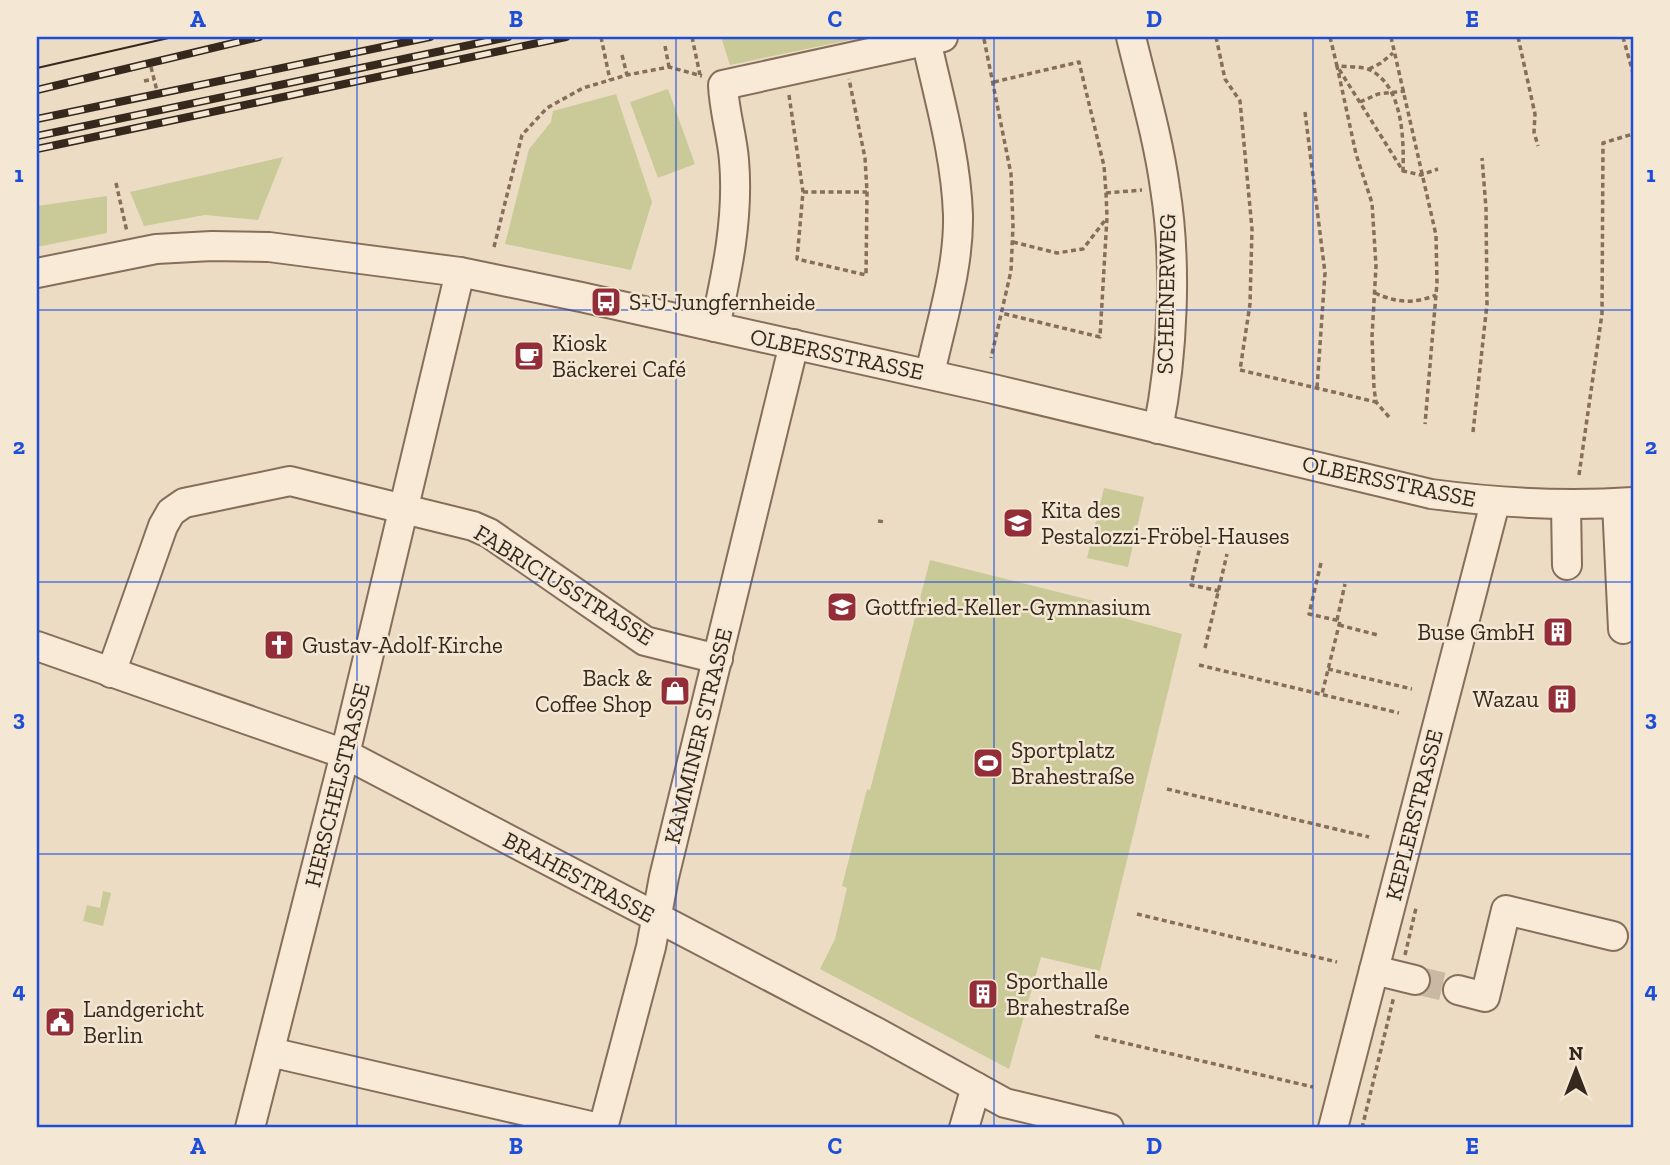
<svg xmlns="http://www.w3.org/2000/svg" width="1670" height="1165" font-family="'Zilla Slab',serif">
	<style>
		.green { fill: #c9ca98 }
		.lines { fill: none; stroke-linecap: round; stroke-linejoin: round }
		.minor-tunnel { stroke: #c9b8a3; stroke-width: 28; stroke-dasharray: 28 14; stroke-linecap: butt }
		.minor-casing { stroke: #866e5b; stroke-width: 32 }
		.path { stroke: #866e5b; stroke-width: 3.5; stroke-dasharray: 5 3.5; stroke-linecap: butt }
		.minor { stroke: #f8ead7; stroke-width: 28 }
		.tram { stroke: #37281e; stroke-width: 2 }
		.rail-casing { stroke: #37281e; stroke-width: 8 }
		.rail { stroke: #f4e7d3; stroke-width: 5; stroke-dasharray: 16; stroke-linecap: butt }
		.grid { fill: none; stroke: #1d4ed8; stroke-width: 2; stroke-opacity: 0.55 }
		.labels { text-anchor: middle; stroke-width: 5; stroke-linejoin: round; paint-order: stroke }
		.street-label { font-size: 23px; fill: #37281e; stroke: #f4e7d3 }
		.poi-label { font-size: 23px; fill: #37281e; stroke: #f4e7d3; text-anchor: start }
		.neatline { fill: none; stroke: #1d4ed8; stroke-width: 2.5 }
		.grid-label { font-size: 23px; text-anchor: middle; font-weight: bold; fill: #1d4ed8 }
	</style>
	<rect width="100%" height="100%" fill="#eddcc4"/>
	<!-- green -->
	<g class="green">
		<polygon points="721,37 864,37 730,65"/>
		<polygon points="668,89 695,164 658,178 630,102"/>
		<polygon points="616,94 652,202 631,270 505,244 529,149 551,122 553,111"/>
		<polygon points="283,157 258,220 205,215 144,226 130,192"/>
		<polygon points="107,196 107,233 37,247 37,206"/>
		<polygon points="1104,488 1144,497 1128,567 1087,558"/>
		<polygon points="930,560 1118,607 1116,616 1182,634 1100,971 1041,957 1009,1069 820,969 835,939 847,888 842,886 867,789 870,790"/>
		<polygon points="103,891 111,893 103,926 83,921 87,905 100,908"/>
	</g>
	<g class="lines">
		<!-- minor-tunnel -->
		<polyline class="minor-tunnel" points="1415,980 1458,990"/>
		<!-- minor casing -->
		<g class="minor-casing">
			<g id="minor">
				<path d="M1131,37C1143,87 1158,137 1165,188C1177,262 1173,356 1158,429"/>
				<path d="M926,40C939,98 956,156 958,215C959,269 941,322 930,374"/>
				<path d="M37,273L156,249L212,246L269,247L460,272L581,297L989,388L1431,494C1499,503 1565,507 1633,502"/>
				<path d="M715,327C727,272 739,217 734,160C732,135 724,111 723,85L943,37"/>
				<polyline points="1617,503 1623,629"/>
				<polyline points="1566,505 1567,565"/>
				<polyline points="37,646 345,754 876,1032 1005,1103 1109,1128"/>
				<polyline points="111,673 163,526 171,512 184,503 290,481 473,526 489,533 645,641 718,659"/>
				<polyline points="1374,970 1415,980"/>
				<polyline points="1458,990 1485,997 1506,910 1613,936"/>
				<polyline points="270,1052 599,1128"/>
				<polyline points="250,1128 345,754 460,272"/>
				<polyline points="603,1128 651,947 664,877 794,344"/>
				<polyline points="964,1128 976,1087"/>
				<polyline points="1333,1128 1495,503"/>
			</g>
		</g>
		<!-- path -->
		<g class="path">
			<polyline points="601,37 610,80"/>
			<polyline points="692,37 700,75"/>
			<polyline points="1216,37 1225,79 1240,101 1252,229 1250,304 1240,370 1376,402"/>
			<polyline points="1330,37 1337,66 1403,171 1421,175 1438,169"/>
			<polyline points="1391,37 1436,235 1437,283 1425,424"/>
			<polyline points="1518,37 1535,114 1534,132 1538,146"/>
			<polyline points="1623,37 1633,73"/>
			<polyline points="984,39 1011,174 1013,226 1011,271 991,358"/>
			<polyline points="665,46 669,67"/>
			<polyline points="622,55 627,75"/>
			<polyline points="151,67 157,91"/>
			<polyline points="1369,69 1381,63 1393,53"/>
			<polyline points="144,81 154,79"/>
			<polyline points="994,82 1079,62 1104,166 1106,193 1107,217 1100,337 1001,313"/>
			<polyline points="789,95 803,192 797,259 866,275 867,192 865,158 849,79"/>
			<polyline points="1360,102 1378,94 1405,91"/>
			<polyline points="1305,112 1325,273 1317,388"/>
			<polyline points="116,183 127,232"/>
			<polyline points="803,192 867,192"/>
			<polyline points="1106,193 1142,190"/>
			<polyline points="1013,242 1057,253 1083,249 1106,219"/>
			<polyline points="494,247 522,135 547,108 583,88 627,75 669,67 702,76"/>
			<path d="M1375,293C1397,303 1414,304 1436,295"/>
			<path d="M1389,417L1376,402L1374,388L1372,337L1376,266L1372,203L1356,154L1337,66C1347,67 1361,66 1370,70C1403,86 1404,140 1403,171"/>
			<polyline points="1473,432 1487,304 1486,208 1482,158"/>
			<polyline points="1579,475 1602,314 1603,143 1633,134"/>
			<polyline points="878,521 886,522"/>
			<polyline points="1203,534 1191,585 1219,591"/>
			<polyline points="1321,563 1309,614 1340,621 1322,694"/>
			<polyline points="1337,620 1345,584"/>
			<polyline points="1339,625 1378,635"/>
			<polyline points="1205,648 1227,554"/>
			<polyline points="1199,665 1399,713"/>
			<polyline points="1328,669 1412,689"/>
			<polyline points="1167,789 1369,837"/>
			<polyline points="1137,914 1337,962"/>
			<polyline points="1405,955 1416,908"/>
			<polyline points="1095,1036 1313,1087"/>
			<polyline points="1362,1128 1394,996"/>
		</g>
		<!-- minor -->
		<use href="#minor" class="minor"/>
		<!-- tram -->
		<polyline class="tram" points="37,68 173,37"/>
		<!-- rail casing -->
		<g class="rail-casing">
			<g id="rail">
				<polyline points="37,90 259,37"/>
				<polyline points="37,119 430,37"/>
				<polyline points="37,136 508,37"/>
				<polyline points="37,149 566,37"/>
			</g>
		</g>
		<!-- rail -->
		<use href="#rail" class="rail"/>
	</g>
	<!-- grid -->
	<path class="grid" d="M357,37V1128M676,37V1128M994,37V1128M1313,37V1128M37,310H1633M37,582H1633M37,854H1633"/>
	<!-- icons -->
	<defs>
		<g id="bus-square" transform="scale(1.575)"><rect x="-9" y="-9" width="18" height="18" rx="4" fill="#932d38" stroke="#f4e7d3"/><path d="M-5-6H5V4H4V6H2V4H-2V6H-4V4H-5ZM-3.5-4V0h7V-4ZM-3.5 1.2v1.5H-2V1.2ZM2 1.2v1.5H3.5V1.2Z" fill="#fff"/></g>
		<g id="cafe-square" transform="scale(1.575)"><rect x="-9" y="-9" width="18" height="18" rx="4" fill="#932d38" stroke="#f4e7d3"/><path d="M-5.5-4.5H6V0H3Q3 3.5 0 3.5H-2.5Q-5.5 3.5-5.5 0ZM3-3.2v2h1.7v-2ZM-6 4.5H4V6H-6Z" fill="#fff"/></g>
		<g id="school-square" transform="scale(1.575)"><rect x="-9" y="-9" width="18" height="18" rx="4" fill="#932d38" stroke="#f4e7d3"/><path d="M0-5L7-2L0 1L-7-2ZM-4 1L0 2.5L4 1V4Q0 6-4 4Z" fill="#fff"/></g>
		<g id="building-square" transform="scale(1.575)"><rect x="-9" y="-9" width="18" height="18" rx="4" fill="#932d38" stroke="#f4e7d3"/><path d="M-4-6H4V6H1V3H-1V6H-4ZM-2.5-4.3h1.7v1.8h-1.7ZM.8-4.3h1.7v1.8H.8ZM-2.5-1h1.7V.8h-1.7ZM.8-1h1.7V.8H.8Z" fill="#fff"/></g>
		<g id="church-square" transform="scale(1.575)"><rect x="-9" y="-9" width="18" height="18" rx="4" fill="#932d38" stroke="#f4e7d3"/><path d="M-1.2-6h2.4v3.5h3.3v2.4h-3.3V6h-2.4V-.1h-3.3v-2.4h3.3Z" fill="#fff"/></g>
		<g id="shop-square" transform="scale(1.575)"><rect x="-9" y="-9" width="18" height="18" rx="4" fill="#932d38" stroke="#f4e7d3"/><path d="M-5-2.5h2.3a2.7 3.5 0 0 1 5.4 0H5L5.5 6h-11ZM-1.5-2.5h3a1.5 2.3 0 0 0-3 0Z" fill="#fff"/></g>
		<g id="stadium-square" transform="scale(1.575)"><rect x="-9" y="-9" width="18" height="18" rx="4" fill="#932d38" stroke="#f4e7d3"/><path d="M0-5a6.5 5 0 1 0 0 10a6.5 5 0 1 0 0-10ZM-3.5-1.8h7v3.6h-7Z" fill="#fff"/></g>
		<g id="civic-square" transform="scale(1.575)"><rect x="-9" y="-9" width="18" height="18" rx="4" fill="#932d38" stroke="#f4e7d3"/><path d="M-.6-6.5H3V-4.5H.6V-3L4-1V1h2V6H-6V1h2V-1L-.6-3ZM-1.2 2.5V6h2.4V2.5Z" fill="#fff"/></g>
	</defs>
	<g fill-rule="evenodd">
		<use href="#bus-square" x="606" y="302"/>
		<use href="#cafe-square" x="529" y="356"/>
		<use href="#school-square" x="1018" y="523"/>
		<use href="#school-square" x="842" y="607"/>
		<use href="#building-square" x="1558" y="632"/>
		<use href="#church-square" x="279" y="645"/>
		<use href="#shop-square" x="675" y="691"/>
		<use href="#building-square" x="1562" y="699"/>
		<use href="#stadium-square" x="988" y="763"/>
		<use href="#building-square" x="983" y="994"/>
		<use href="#civic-square" x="60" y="1022"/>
	</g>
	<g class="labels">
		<!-- street labels -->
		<g class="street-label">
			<text transform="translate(1166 294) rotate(-89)" y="8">SCHEINERWEG</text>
			<text transform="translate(837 354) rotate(12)" y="8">OLBERSSTRASSE</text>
			<text transform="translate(1389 481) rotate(12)" y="8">OLBERSSTRASSE</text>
			<text transform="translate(564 585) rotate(32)" y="8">FABRICIUSSTRASSE</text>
			<text transform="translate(698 736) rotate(-76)" y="8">KAMMINER STRASSE</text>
			<text transform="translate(337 785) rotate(-76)" y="8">HERSCHELSTRASSE</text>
			<text transform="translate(1414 815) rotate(-76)" y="8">KEPLERSTRASSE</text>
			<text transform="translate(579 877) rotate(28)" y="8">BRAHESTRASSE</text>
		</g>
		<!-- poi labels -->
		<g class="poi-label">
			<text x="629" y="310">S+U Jungfernheide</text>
			<text x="552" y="351">Kiosk<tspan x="552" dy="26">Bäckerei Café</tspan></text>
			<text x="1041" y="518">Kita des<tspan x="1041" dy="26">Pestalozzi-Fröbel-Hauses</tspan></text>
			<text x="865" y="615">Gottfried-Keller-Gymnasium</text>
			<text x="1535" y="640" text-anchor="end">Buse GmbH</text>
			<text x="302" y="653">Gustav-Adolf-Kirche</text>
			<text x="652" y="686" text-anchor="end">Back &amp;<tspan x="652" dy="26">Coffee Shop</tspan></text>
			<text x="1539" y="707" text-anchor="end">Wazau</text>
			<text x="1011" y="758">Sportplatz<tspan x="1011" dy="26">Brahestraße</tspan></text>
			<text x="1006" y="989">Sporthalle<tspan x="1006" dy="26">Brahestraße</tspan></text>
			<text x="83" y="1017">Landgericht<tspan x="83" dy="26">Berlin</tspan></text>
		</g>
	</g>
	<!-- border -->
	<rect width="1670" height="1165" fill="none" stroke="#f4e7d3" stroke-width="77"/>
	<!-- north arrow -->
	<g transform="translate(1576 1070)" stroke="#f4e7d3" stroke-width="5" paint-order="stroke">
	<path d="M0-5L12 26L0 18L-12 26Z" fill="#37281e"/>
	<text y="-10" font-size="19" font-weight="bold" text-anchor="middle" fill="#37281e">N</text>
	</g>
	<rect x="38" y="38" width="1594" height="1088" class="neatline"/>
	<g class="grid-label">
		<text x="198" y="27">A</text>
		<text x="516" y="27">B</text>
		<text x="835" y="27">C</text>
		<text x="1154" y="27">D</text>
		<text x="1472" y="27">E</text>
		<text x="19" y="182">1</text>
		<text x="1651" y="182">1</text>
		<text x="19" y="454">2</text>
		<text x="1651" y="454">2</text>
		<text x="19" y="726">3</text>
		<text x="1651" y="726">3</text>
		<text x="19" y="998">4</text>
		<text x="1651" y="998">4</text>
		<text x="198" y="1154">A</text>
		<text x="516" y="1154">B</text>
		<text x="835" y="1154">C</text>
		<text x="1154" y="1154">D</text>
		<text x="1472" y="1154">E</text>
	</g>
</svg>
